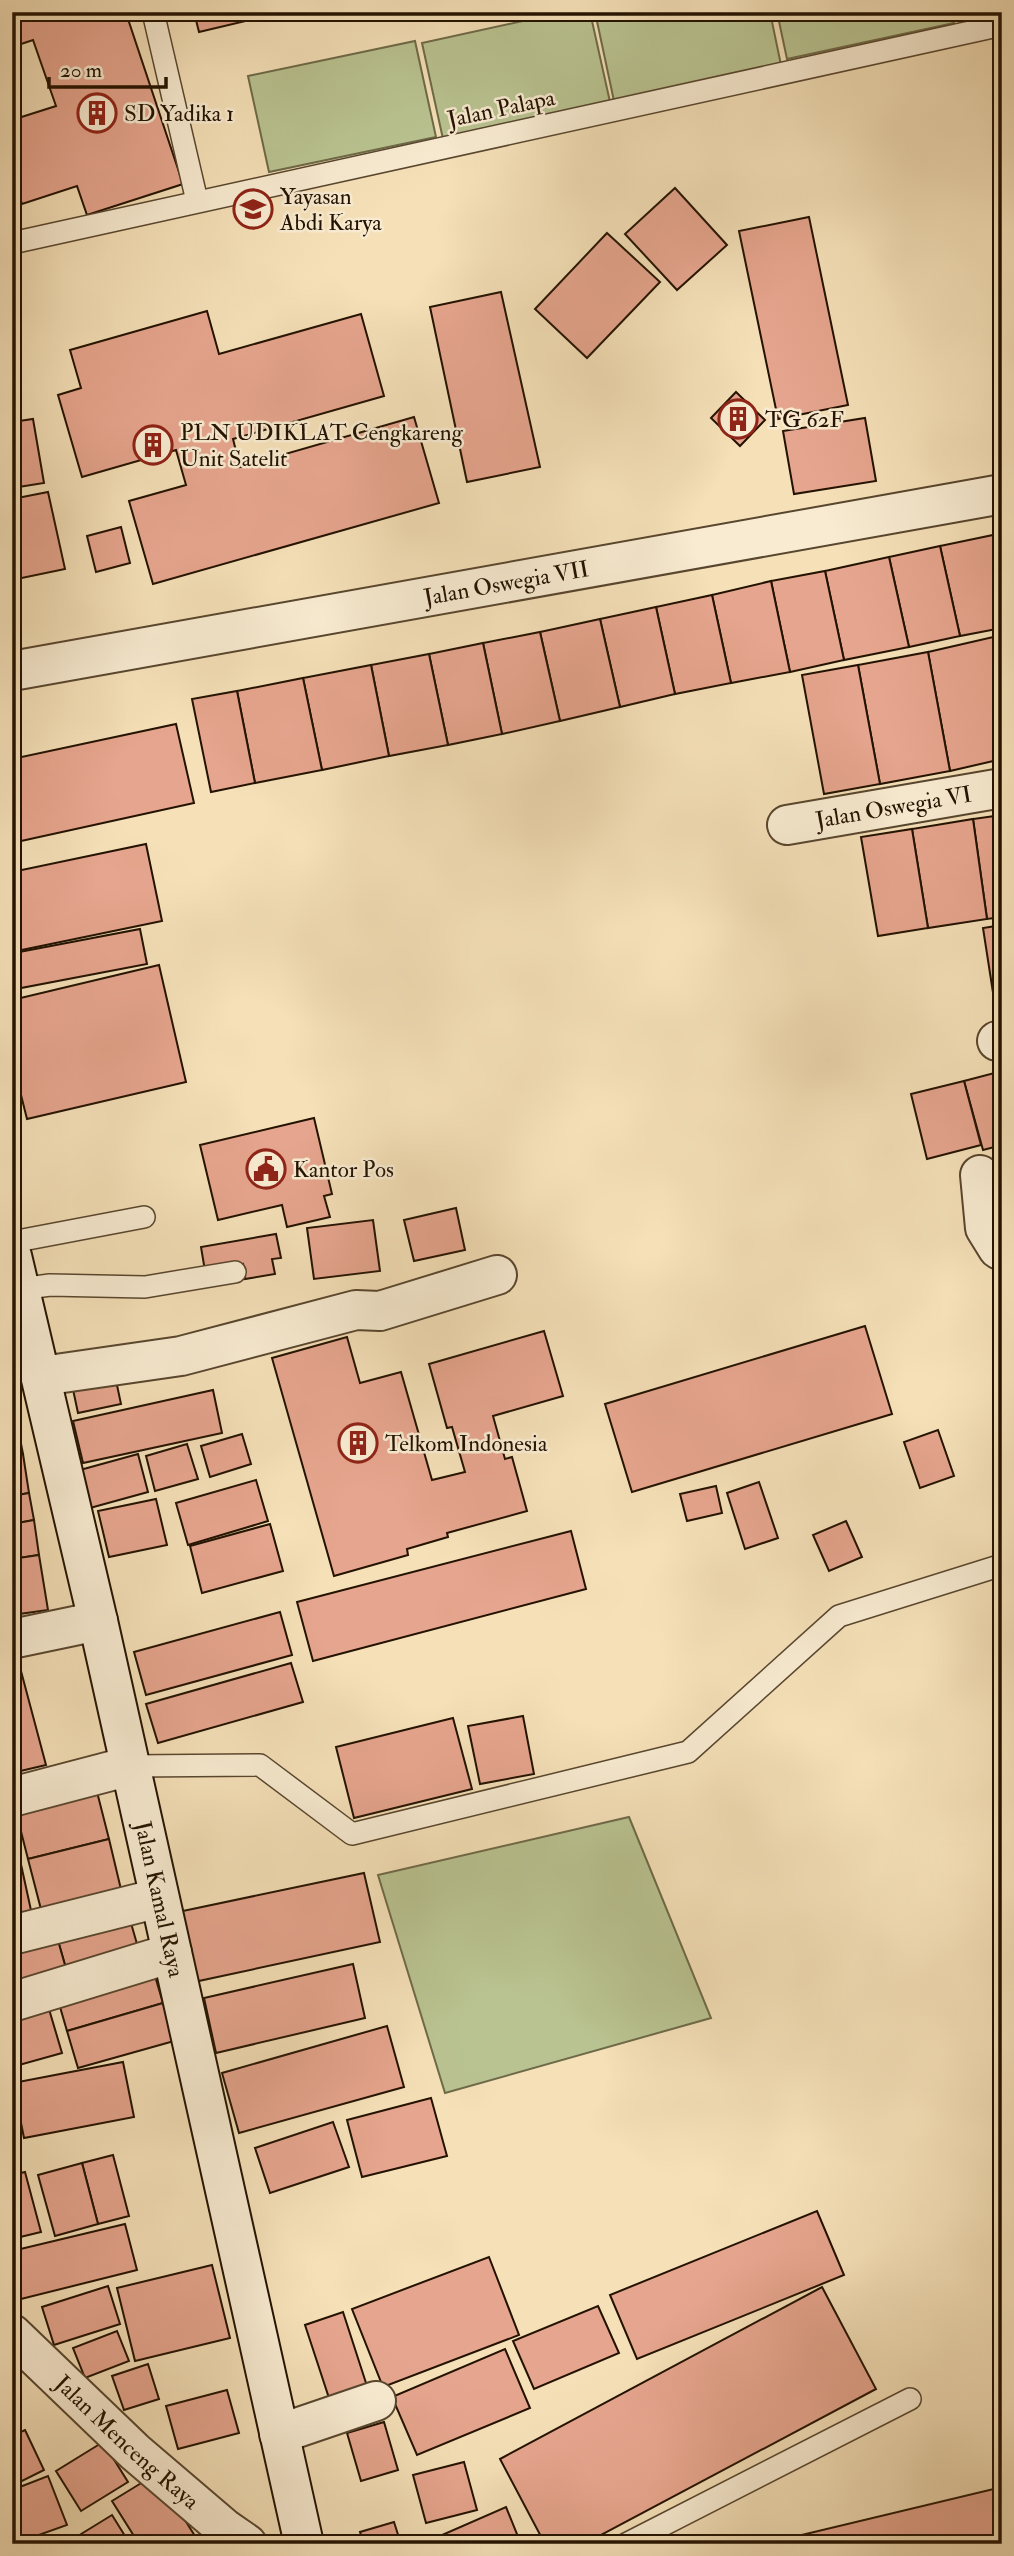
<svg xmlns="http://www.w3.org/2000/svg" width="1014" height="2556" font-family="'IM FELL Double Pica',serif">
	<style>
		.green { fill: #b9c391; stroke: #6e6a48; stroke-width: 2 }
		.building { fill: #e6a58e; stroke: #231200; stroke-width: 2 }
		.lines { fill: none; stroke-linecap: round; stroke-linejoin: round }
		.service-casing { stroke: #58462e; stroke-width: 24 }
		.minor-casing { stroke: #58462e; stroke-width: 42 }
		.tertiary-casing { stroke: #58462e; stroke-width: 42 }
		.secondary-casing { stroke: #231200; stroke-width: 42 }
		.service { stroke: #f8ebd1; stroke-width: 21 }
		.minor { stroke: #f8ebd1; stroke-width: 38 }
		.tertiary { stroke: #f8ebd1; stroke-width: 38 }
		.secondary { stroke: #f8ebd1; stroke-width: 38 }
		.labels { text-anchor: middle; stroke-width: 5; stroke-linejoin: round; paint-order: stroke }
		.street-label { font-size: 23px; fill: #231200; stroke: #f8ebd1 }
		.poi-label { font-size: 23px; fill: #231200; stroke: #f8ebd1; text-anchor: start }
	</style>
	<rect width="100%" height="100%" fill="#f5e0b8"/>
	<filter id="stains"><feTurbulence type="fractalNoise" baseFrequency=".00286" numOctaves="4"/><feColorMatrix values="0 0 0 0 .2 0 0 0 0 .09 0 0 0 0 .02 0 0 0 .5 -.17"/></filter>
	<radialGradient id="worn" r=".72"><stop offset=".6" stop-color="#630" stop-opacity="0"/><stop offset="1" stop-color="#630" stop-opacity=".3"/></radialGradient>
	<!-- green -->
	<g class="green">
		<polygon points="564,12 590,12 610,102 443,139 422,43"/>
		<polygon points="595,12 770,12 781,65 614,101"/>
		<polygon points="777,12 952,12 954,23 787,59"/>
		<polygon points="415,41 436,137 269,172 248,76"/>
		<polygon points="629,1817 711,2018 445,2093 378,1875"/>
	</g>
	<!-- building -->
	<g class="building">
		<polygon points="12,12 138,12 127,16 183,184 87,215 77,186 22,204 12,175 12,120 56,106 33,40 12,47"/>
		<polygon points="194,12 283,12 199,32"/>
		<polygon points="675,188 727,245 677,290 625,234"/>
		<polygon points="809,217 848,405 778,419 739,231"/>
		<polygon points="607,233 660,282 587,358 535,309"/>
		<polygon points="501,292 540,467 467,482 430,307"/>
		<polygon points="207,311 219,354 361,314 384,396 233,439 240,467 414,417 439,503 153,584 129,501 186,485 176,450 82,477 58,395 81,388 70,350"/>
		<polygon points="736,392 765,420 740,446 711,418"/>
		<polygon points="865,418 876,481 794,494 783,431"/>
		<polygon points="33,419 44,483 12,488 12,422"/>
		<polygon points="48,492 65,569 12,580 12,499"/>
		<polygon points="121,527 130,563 96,572 87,536"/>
		<polygon points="1002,534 1002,575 993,535"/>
		<polygon points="993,535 1002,575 1002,628 960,636 940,546"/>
		<polygon points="940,546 960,636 909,647 889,557"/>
		<polygon points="889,557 909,647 844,660 825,571"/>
		<polygon points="825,571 844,660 790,672 771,581"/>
		<polygon points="771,581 790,672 731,683 712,595"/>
		<polygon points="712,595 731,683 675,694 656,607"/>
		<polygon points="656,607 675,694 620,707 600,619"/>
		<polygon points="600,619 620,707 560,721 540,632"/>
		<polygon points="540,632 560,721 502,734 483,643"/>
		<polygon points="1002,635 1002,759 950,771 928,652"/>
		<polygon points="483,643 502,734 448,745 429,654"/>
		<polygon points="928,652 950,771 880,784 858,665"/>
		<polygon points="429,654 448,745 389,756 371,665"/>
		<polygon points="371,665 389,756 322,770 303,678"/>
		<polygon points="858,665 880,784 824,794 802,675"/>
		<polygon points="303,678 322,770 255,783 237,691"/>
		<polygon points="237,691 255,783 211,792 192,699"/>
		<polygon points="176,724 194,803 12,843 12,759"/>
		<polygon points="1002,815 1002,917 987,919 973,819"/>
		<polygon points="973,819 987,919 928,928 912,829"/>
		<polygon points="912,829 928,928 878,936 861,837"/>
		<polygon points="146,844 162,921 12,952 12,872"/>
		<polygon points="1002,925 1002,997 994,999 983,928"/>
		<polygon points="140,929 147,964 21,988 14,953"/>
		<polygon points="159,965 186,1082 27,1119 12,1059 12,1000"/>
		<polygon points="1002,1071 1002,1145 983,1150 964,1081"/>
		<polygon points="964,1081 981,1145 927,1159 911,1094"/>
		<polygon points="314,1118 332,1194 324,1196 330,1217 287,1227 282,1205 218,1220 200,1145"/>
		<polygon points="456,1208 465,1250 414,1261 404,1220"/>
		<polygon points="373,1220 380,1271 314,1279 307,1228"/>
		<polygon points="276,1234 281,1258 272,1259 275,1274 245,1279 243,1264 205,1271 201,1247"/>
		<polygon points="865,1326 892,1414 632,1492 605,1404"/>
		<polygon points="544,1331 563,1396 493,1416 505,1459 512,1457 527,1511 447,1533 448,1537 407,1549 408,1555 334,1576 272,1358 347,1337 360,1383 401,1372 432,1480 465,1472 452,1427 447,1428 429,1364"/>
		<polygon points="114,1371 121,1404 78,1413 71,1380"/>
		<polygon points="213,1390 222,1433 83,1463 73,1421"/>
		<polygon points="16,1418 23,1454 12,1456 12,1419"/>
		<polygon points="938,1430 954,1476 920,1488 904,1442"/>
		<polygon points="242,1434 251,1464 210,1477 201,1446"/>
		<polygon points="187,1444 198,1479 155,1491 146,1456"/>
		<polygon points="23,1454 29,1493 12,1496 12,1456"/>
		<polygon points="138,1454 148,1492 90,1508 80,1470"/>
		<polygon points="256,1480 268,1521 188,1545 176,1503"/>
		<polygon points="759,1482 778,1538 745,1549 727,1493"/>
		<polygon points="716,1486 722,1513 687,1521 680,1494"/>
		<polygon points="29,1493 34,1520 12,1524 12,1496"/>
		<polygon points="156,1499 167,1545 109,1557 98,1511"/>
		<polygon points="34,1520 39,1555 12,1559 12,1524"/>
		<polygon points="846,1521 862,1557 829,1571 813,1535"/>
		<polygon points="270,1524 283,1571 202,1593 190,1546"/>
		<polygon points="571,1531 586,1589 313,1661 297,1602"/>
		<polygon points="39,1555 48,1610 12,1615 12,1559"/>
		<polygon points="280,1612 292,1655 146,1695 134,1652"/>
		<polygon points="17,1656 46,1765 12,1773 12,1657"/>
		<polygon points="291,1663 303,1702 158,1743 146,1704"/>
		<polygon points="523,1716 534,1774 480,1784 468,1726"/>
		<polygon points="453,1718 472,1789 354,1818 336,1747"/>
		<polygon points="95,1784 109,1839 28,1859 14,1804"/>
		<polygon points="12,1825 22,1869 12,1871"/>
		<polygon points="109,1839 124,1902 44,1921 28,1859"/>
		<polygon points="22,1869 34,1924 12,1929 12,1871"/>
		<polygon points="364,1873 380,1942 194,1982 178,1912"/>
		<polygon points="127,1909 141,1958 69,1979 55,1930"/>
		<polygon points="55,1930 69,1979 22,1992 12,1959 12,1941"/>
		<polygon points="353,1964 365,2018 216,2053 204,1998"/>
		<polygon points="152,1966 163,2003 67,2031 56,1993"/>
		<polygon points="46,1999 62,2053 12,2067 12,2009"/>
		<polygon points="163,2003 174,2041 78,2068 67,2031"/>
		<polygon points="387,2026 404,2087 239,2133 222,2073"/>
		<polygon points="123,2062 134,2117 24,2138 13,2083"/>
		<polygon points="431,2098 447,2156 362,2177 347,2120"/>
		<polygon points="333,2122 349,2167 270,2193 255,2148"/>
		<polygon points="113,2155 129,2216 98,2224 82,2163"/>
		<polygon points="82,2163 98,2224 55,2236 38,2175"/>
		<polygon points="25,2172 41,2232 12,2239 12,2175"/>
		<polygon points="817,2211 844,2275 637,2359 610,2295"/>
		<polygon points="125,2224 137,2270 13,2301 12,2251"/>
		<polygon points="489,2257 519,2335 383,2387 352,2309"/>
		<polygon points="212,2265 230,2338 135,2361 117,2288"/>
		<polygon points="108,2286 120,2324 54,2345 42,2307"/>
		<polygon points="822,2287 876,2389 584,2544 545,2544 500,2459"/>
		<polygon points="598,2306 619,2353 534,2389 513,2341"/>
		<polygon points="343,2312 367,2386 329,2398 305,2325"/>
		<polygon points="117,2331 129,2361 85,2378 73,2348"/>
		<polygon points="505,2349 530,2408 417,2455 392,2397"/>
		<polygon points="148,2364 159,2399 124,2410 112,2376"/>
		<polygon points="227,2390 239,2433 178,2449 166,2406"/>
		<polygon points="384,2422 398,2470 361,2481 347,2433"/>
		<polygon points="25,2430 44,2470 12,2486 12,2436"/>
		<polygon points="103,2442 128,2482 81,2511 56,2471"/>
		<polygon points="464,2462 477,2510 426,2523 413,2475"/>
		<polygon points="156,2474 200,2544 139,2544 112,2501"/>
		<polygon points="48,2476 67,2525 22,2541 12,2515 12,2490"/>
		<polygon points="1002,2487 1002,2544 764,2544"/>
		<polygon points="506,2507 521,2544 446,2544 442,2535"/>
		<polygon points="112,2515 130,2544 69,2544 68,2542"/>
		<polygon points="394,2522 401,2544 364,2544 360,2532"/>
	</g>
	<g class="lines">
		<!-- service casing -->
		<g class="service-casing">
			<g id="service">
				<polyline points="153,12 197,201"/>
				<polyline points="12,243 1002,25"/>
				<polyline points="12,1242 144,1217"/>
				<polyline points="20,1289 50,1285 145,1287 235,1272"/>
				<polyline points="130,1766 260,1765 352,1834 688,1752 839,1616 1002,1565"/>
				<polyline points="626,2544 910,2399"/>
			</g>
		</g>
		<!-- minor casing -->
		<g class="minor-casing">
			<g id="minor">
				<path id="s1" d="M12,671L1002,494"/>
				<path id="s2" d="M787,825L1002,788"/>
				<polyline points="997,1041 1002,1040"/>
				<polyline points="980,1175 985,1228 998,1249 1002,1251"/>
				<polyline points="42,1376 181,1356 356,1310 380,1311 497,1275"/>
				<polyline points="12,1639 98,1621"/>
				<polyline points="12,1797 130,1766"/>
				<polyline points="12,1935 159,1898"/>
				<polyline points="12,2002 172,1953"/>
				<polyline points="279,2434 376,2401"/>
			</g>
		</g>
		<!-- tertiary casing -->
		<g class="tertiary-casing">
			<g id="tertiary">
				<path id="s3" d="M12,2334L135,2452L224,2528L247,2544"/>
			</g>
		</g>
		<!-- secondary casing -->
		<g class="secondary-casing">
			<g id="secondary">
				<path id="s4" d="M12,1256L98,1621L304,2544"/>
			</g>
		</g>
		<!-- service -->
		<use href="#service" class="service"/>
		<!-- minor -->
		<use href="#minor" class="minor"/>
		<!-- tertiary -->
		<use href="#tertiary" class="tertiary"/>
		<!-- secondary -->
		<use href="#secondary" class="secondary"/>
	</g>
	<!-- icons -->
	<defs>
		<g id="building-ring" transform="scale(2.0125)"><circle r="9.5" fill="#f8ebd1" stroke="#8f2418" stroke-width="1.5"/><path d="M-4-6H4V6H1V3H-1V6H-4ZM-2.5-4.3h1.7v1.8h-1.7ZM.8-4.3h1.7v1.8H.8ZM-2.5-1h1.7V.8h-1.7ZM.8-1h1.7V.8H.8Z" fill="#8f2418"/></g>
		<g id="school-ring" transform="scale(2.0125)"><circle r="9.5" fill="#f8ebd1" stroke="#8f2418" stroke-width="1.5"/><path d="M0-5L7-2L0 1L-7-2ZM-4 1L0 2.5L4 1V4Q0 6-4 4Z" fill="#8f2418"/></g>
		<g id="civic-ring" transform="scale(2.0125)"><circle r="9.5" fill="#f8ebd1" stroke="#8f2418" stroke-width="1.5"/><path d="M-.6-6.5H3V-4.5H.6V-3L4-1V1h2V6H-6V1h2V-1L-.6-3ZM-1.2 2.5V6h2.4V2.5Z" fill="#8f2418"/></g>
	</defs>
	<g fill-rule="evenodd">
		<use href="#building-ring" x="97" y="113"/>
		<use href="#school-ring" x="253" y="209"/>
		<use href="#building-ring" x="738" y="419"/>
		<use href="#building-ring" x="153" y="445"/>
		<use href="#civic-ring" x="266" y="1169"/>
		<use href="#building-ring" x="358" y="1443"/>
	</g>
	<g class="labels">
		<!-- street labels -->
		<g class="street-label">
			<text transform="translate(501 108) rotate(-12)" y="8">Jalan Palapa</text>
			<text dy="8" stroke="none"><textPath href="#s1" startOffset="502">Jalan Oswegia VII</textPath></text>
			<text dy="8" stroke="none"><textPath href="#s2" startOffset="108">Jalan Oswegia VI</textPath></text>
			<text dy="8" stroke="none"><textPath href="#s4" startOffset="660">Jalan Kamal Raya</textPath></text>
			<text dy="8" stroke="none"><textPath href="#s3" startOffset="158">Jalan Menceng Raya</textPath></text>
		</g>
		<!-- poi labels -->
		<g class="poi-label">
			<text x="124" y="121">SD Yadika 1</text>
			<text x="280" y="204">Yayasan<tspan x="280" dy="26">Abdi Karya</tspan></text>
			<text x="765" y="427">TG 62F</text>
			<text x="180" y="440">PLN UDIKLAT Cengkareng<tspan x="180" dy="26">Unit Satelit</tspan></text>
			<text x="293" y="1177">Kantor Pos</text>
			<text x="385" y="1451">Telkom Indonesia</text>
		</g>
	</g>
	<!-- margin -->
	<rect width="1014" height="2556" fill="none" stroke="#f5e0b8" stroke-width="42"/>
	<rect x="14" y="14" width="986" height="2528" fill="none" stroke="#231200" stroke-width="3.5"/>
	<rect x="21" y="21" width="972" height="2514" fill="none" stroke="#231200" stroke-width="2"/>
	<!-- scale -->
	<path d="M49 77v10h117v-10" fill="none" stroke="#231200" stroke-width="3.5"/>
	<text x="60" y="77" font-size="21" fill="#231200" stroke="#f8ebd1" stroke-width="5" paint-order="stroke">20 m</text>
	<rect width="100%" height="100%" filter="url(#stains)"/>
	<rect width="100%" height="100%" fill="url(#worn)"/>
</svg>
